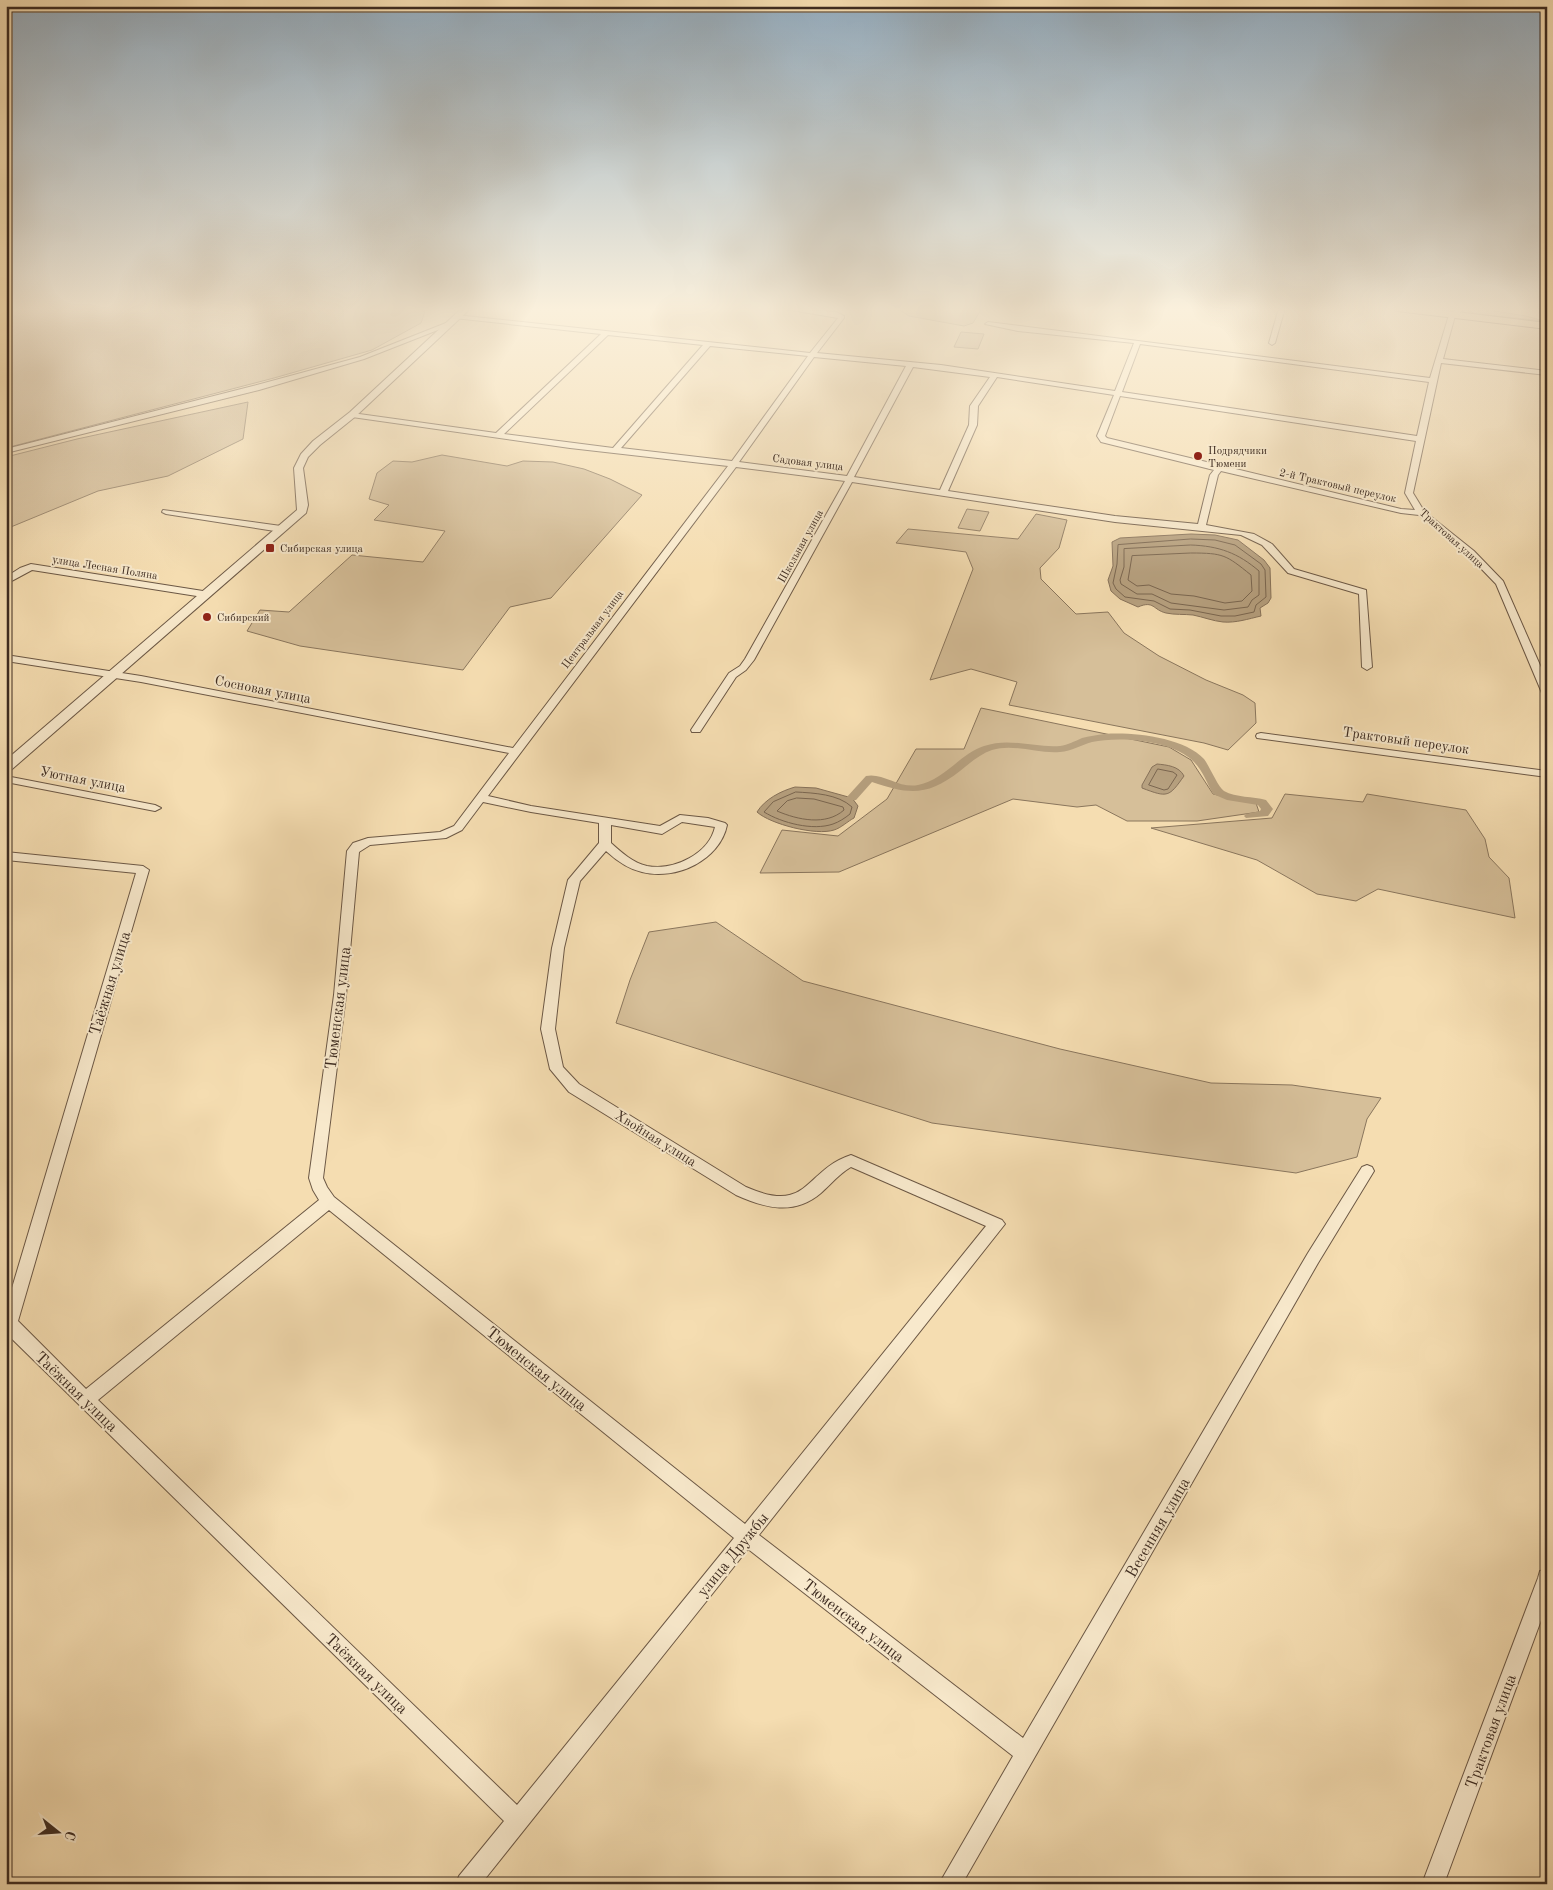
<svg xmlns="http://www.w3.org/2000/svg" width="1553" height="1890" font-family="'Old Standard TT',serif">
	<style>
		.green { fill: #d6bf99; stroke: #8a765d }
		.water { fill: #b7a180; stroke: #87725a }
		.lines { fill: none; stroke-linecap: round; stroke-linejoin: round }
		.shore { stroke: #7a6650; stroke-width: 1 }
		.canal { fill: #b7a180; fill-rule: evenodd }
		.minor-casing { stroke: #6c5845; stroke-width: 2 }
		.tertiary-casing { stroke: #6c5845; stroke-width: 2 }
		.trunk-casing { stroke: #3e2c21; stroke-width: 2 }
		.minor { fill: #f8e9cc; fill-rule: evenodd }
		.tertiary { fill: #f8e9cc; fill-rule: evenodd }
		.trunk { fill: #f5ddb1; fill-rule: evenodd }
		.poi-dot { fill: #8f2418; stroke: #f8e9cc; stroke-width: 2 }
		.labels { text-anchor: middle; stroke-width: 4; stroke-linejoin: round; paint-order: stroke }
		.far-poi-label { font-size: 11px; fill: #3e2c21; stroke: #f8e9cc; text-anchor: start }
		.far-street-label { font-size: 11px; fill: #3e2c21; stroke: #f8e9cc }
		.street-label { font-size: 14px; fill: #3e2c21; stroke: #f8e9cc }
		.near-street-label { font-size: 16px; fill: #3e2c21; stroke: #f8e9cc }
	</style>
	<rect width="100%" height="100%" fill="#f5ddb1"/>
	<filter id="stains"><feTurbulence type="fractalNoise" baseFrequency=".004" numOctaves="4"/><feColorMatrix values="0 0 0 0 .2 0 0 0 0 .09 0 0 0 0 .02 0 0 0 .5 -.17"/></filter>
	<radialGradient id="worn" r=".72"><stop offset=".6" stop-color="#630" stop-opacity="0"/><stop offset="1" stop-color="#630" stop-opacity=".3"/></radialGradient>
	<!-- green -->
	<g class="green">
		<polygon points="6,308 426,308 421,323 372,350 274,378 6,448"/>
		<polygon points="899,308 982,308 973,323 964,326 909,316 898,309"/>
		<polygon points="1475,308 1526,316 1544,321 1476,314 1468,311"/>
		<polygon points="961,332 984,334 978,349 954,347"/>
		<polygon points="248,402 243,439 168,476 98,491 6,529 6,457 77,439"/>
		<polygon points="442,455 507,466 523,461 553,462 584,469 610,479 642,495 551,598 510,607 463,670 300,646 247,631 260,610 289,612 352,555 423,562 445,531 374,520 389,505 369,499 377,473 393,461 412,462"/>
		<polygon points="967,509 989,512 980,531 958,528"/>
		<polygon points="1036,514 1067,520 1059,548 1040,568 1041,579 1076,614 1108,612 1124,633 1159,656 1206,680 1243,695 1255,703 1256,723 1228,750 1204,743 1009,705 1017,682 971,669 930,680 973,569 966,552 896,543 908,529 1018,539"/>
		<polygon points="981,708 1169,747 1191,760 1213,794 1256,803 1259,812 1197,821 1127,821 1096,805 1077,807 1013,799 839,872 760,873 782,830 838,836 887,799 916,749 964,749"/>
		<polygon points="1285,794 1363,802 1367,794 1466,810 1485,839 1489,857 1509,878 1515,918 1378,889 1356,901 1317,894 1257,860 1151,828 1272,818"/>
		<polygon points="716,922 803,981 1060,1049 1211,1083 1292,1085 1381,1098 1367,1119 1357,1157 1296,1173 932,1123 616,1023 630,980 649,932"/>
	</g>
	<!-- water -->
	<g class="water">
		<path d="M1191,534L1215,535L1238,540L1264,560L1270,568L1271,598L1268,603L1260,608L1261,616C1248,619 1236,623 1223,622C1213,621 1203,617 1193,615C1184,614 1175,615 1166,613C1153,610 1154,600 1138,607L1120,599L1111,591L1108,580L1113,566L1112,542L1120,538Z"/>
		<path d="M1157,764C1167,765 1179,766 1184,776C1169,797 1168,798 1142,788V785L1152,767Z"/>
		<path d="M795,787L816,788L852,798L858,806L854,818C848,821 841,828 834,830C816,836 770,824 757,812C765,799 781,791 795,787Z"/>
	</g>
	<g class="lines">
		<!-- shore -->
		<g class="shore">
			<polygon points="1191,539 1215,540 1235,545 1261,564 1265,570 1266,597 1256,605 1254,612 1235,616 1221,616 1190,610 1170,609 1154,601 1125,597 1116,589 1113,583 1117,564 1118,545"/>
			<path d="M1191,545C1219,546 1238,553 1259,571V595L1252,600L1248,607L1224,610L1171,603L1152,594H1137L1121,584L1120,580L1124,567V549Z"/>
			<path d="M1191,553C1224,553 1226,555 1251,575L1252,591L1242,601L1225,603L1194,596L1171,594L1149,585L1137,586L1128,580L1132,556Z"/>
			<polygon points="1158,769 1173,772 1177,775 1168,789 1164,790 1149,785"/>
			<path d="M796,792C814,793 838,794 852,807L850,814C845,818 839,822 833,824C813,831 782,823 764,812L773,802Z"/>
			<path d="M797,798L814,799L843,807L844,810C826,826 798,820 777,811L787,801Z"/>
		</g>
		<!-- canal -->
		<path class="canal" d="M1105,734C1133,732 1183,737 1204,759C1210,767 1218,787 1224,791C1236,798 1253,796 1266,800L1273,809L1268,816L1246,818L1244,816L1246,814L1260,811L1261,809L1258,805L1227,800L1213,794C1207,783 1203,771 1194,762C1173,740 1120,736 1092,742C1081,745 1072,751 1060,752C1037,754 1014,743 992,750C980,754 970,763 960,771C928,796 910,795 872,782L856,800H848L846,798L866,776C882,772 900,789 918,785C944,780 960,754 984,746C1010,737 1034,748 1060,746C1068,745 1075,741 1082,738C1089,736 1097,735 1105,734Z"/>
		<!-- minor casing -->
		<g class="minor-casing">
			<g id="minor">
				<path d="M779,308L836,312L844,316V318L817,353L941,365L1115,391L1134,343L1018,331L985,324L988,322L1430,378L1449,315L1459,308H1466L1455,316L1443,359L1547,371V375L1441,363L1413,493L1424,511L1474,551L1503,581L1547,681V696L1542,693L1496,584L1468,555L1419,515L1401,513L1221,471L1218,475L1206,525L1254,534L1272,544L1294,569L1366,590L1372,667L1367,670L1362,667L1359,594L1288,573L1262,545L1241,535L1115,522L852,482L754,660L746,670L736,677L700,732H692L691,730L729,673L740,666L745,659L845,481L736,467L488,796L531,806L660,826L680,815L708,818L725,823L727,825C720,860 676,881 642,872C628,869 616,860 606,851L580,881L564,948L555,1029L563,1067L579,1084L746,1187C810,1215 803,1171 851,1155L1002,1220L1005,1224L759,1535L1023,1738L1308,1253L1362,1167L1367,1165L1372,1167L1374,1171L1318,1263L962,1884H939L1013,1756L748,1549L481,1884H456L459,1876L504,1821L9,1336L6,1331V1308L136,873L6,860V852L143,866L149,870L18,1321L86,1389L319,1200L313,1190L309,1178L334,995L347,851L353,843L368,838L440,832L454,826L509,753L141,682L6,661V655L141,676L513,748L728,466L570,448L352,417L348,415L352,413L496,433L601,334L454,318L453,317L456,315L810,353L838,318ZM608,335L703,345L613,448L504,434ZM1140,344L1429,382L1417,436L1122,392ZM710,346L808,356L732,461L621,448ZM814,357L906,366L847,476L739,462ZM913,367L990,377L970,406L969,425L940,490L854,477ZM997,377L1114,395L1097,436L1101,442L1214,470L1210,475L1198,524L1115,516L948,491L977,425L978,406ZM1120,396L1416,441L1405,493L1415,510L1401,509L1107,438L1105,436ZM483,802L531,812L599,823V843L568,880L552,948L541,1029L550,1069L569,1092L736,1195C765,1208 794,1216 821,1193C831,1184 839,1174 851,1167L986,1226L745,1524L334,1197L327,1187L323,1178L346,995L359,852L370,845L446,838L462,830ZM682,822L715,827C709,854 674,871 647,866C633,863 621,852 611,843V825L662,834ZM329,1210L734,1538L517,1805L98,1400Z"/>
				<polygon points="1279,308 1285,308 1275,343 1272,345 1269,343"/>
				<polygon points="446,323 448,324 448,326 364,359 259,390 6,453 6,449 253,386 360,357"/>
				<polygon points="163,510 281,526 285,529 281,532 166,514 162,512"/>
				<polygon points="31,564 203,591 208,594 203,597 32,570 6,584 6,577 20,568"/>
				<polygon points="1261,733 1547,771 1547,777 1257,738 1256,736 1257,734"/>
				<polygon points="6,776 155,805 161,808 155,811 6,782"/>
				<polygon points="1547,1569 1547,1604 1444,1884 1422,1884 1538,1578 1540,1571"/>
			</g>
		</g>
		<!-- tertiary casing -->
		<g class="tertiary-casing">
			<polygon id="tertiary" points="462,308 471,308 356,416 320,445 308,457 303,468 308,505 306,513 11,770 6,771 6,760 297,510 294,468 301,454 313,441 350,412"/>
		</g>
		<!-- trunk casing -->
		<g class="trunk-casing">
			<polygon id="trunk" points="1392,308 1423,308 1547,323 1547,329 1397,311"/>
		</g>
		<!-- minor -->
		<use href="#minor" class="minor"/>
		<!-- tertiary -->
		<use href="#tertiary" class="tertiary"/>
		<!-- trunk -->
		<use href="#trunk" class="trunk"/>
	</g>
	<!-- sky -->
	<linearGradient id="sky" x2="0" y2="1"><stop stop-color="#94acbe"/><stop offset="0.54" stop-color="#faf0dc"/><stop offset="1" stop-color="#faf0dc" stop-opacity="0"/></linearGradient>
	<rect width="1553" height="573" fill="url(#sky)"/>
	<!-- markers -->
	<g class="poi-dot">
		<circle cx="1198" cy="456" r="5"/>
		<rect x="265" y="543" width="10" height="10" rx="2.5"/>
		<circle cx="207" cy="617" r="5"/>
	</g>
	<g class="labels">
		<!-- far-poi labels -->
		<g class="far-poi-label">
			<text x="1208" y="454">Подрядчики<tspan x="1208" dy="13">Тюмени</tspan></text>
			<text x="280" y="552">Сибирская улица</text>
			<text x="217" y="621">Сибирский</text>
		</g>
		<!-- far-street labels -->
		<g class="far-street-label">
			<text transform="translate(808 462) rotate(7)" y="4">Садовая улица</text>
			<text transform="translate(1338 485) rotate(13)" y="4">2-й Трактовый переулок</text>
			<text transform="translate(1452 538) rotate(42)" y="4">Трактовая улица</text>
			<text transform="translate(800 546) rotate(-61)" y="4">Школьная улица</text>
			<text transform="translate(105 567) rotate(9)" y="4">улица Лесная Поляна</text>
			<text transform="translate(592 629) rotate(-53)" y="4">Центральная улица</text>
		</g>
		<!-- street labels -->
		<g class="street-label">
			<text transform="translate(263 689) rotate(11)" y="5">Сосновая улица</text>
			<text transform="translate(1406 740) rotate(8)" y="5">Трактовый переулок</text>
			<text transform="translate(83 779) rotate(11)" y="5">Уютная улица</text>
			<text transform="translate(656 1138) rotate(32)" y="5">Хвойная улица</text>
		</g>
		<!-- near-street labels -->
		<g class="near-street-label">
			<text transform="translate(109 983) rotate(-73)" y="6">Таёжная улица</text>
			<text transform="translate(337 1008) rotate(-83)" y="6">Тюменская улица</text>
			<text transform="translate(537 1368) rotate(39)" y="6">Тюменская улица</text>
			<text transform="translate(77 1391) rotate(44)" y="6">Таёжная улица</text>
			<text transform="translate(1157 1527) rotate(-60)" y="6">Весенняя улица</text>
			<text transform="translate(732 1554) rotate(-51)" y="6">улица Дружбы</text>
			<text transform="translate(854 1620) rotate(38)" y="6">Тюменская улица</text>
			<text transform="translate(367 1673) rotate(44)" y="6">Таёжная улица</text>
			<text transform="translate(1490 1731) rotate(-70)" y="6">Трактовая улица</text>
		</g>
	</g>
	<!-- margin -->
	<rect width="1553" height="1890" fill="none" stroke="#f5ddb1" stroke-width="25"/>
	<rect x="8" y="8" width="1538" height="1875" fill="none" stroke="#3e2c21" stroke-width="2.5"/>
	<rect x="12" y="12" width="1528" height="1865" fill="none" stroke="#3e2c21"/>
	<!-- north arrow -->
	<g transform="translate(58 1832) rotate(107)" stroke="#f8e9cc" stroke-width="4" paint-order="stroke">
	<path d="M0-4L9 19L0 12L-9 19Z" fill="#3e2c21"/>
	<text y="-8" font-size="14" font-weight="bold" text-anchor="middle" fill="#3e2c21">С</text>
	</g>
	<rect width="100%" height="100%" filter="url(#stains)"/>
	<rect width="100%" height="100%" fill="url(#worn)"/>
</svg>
